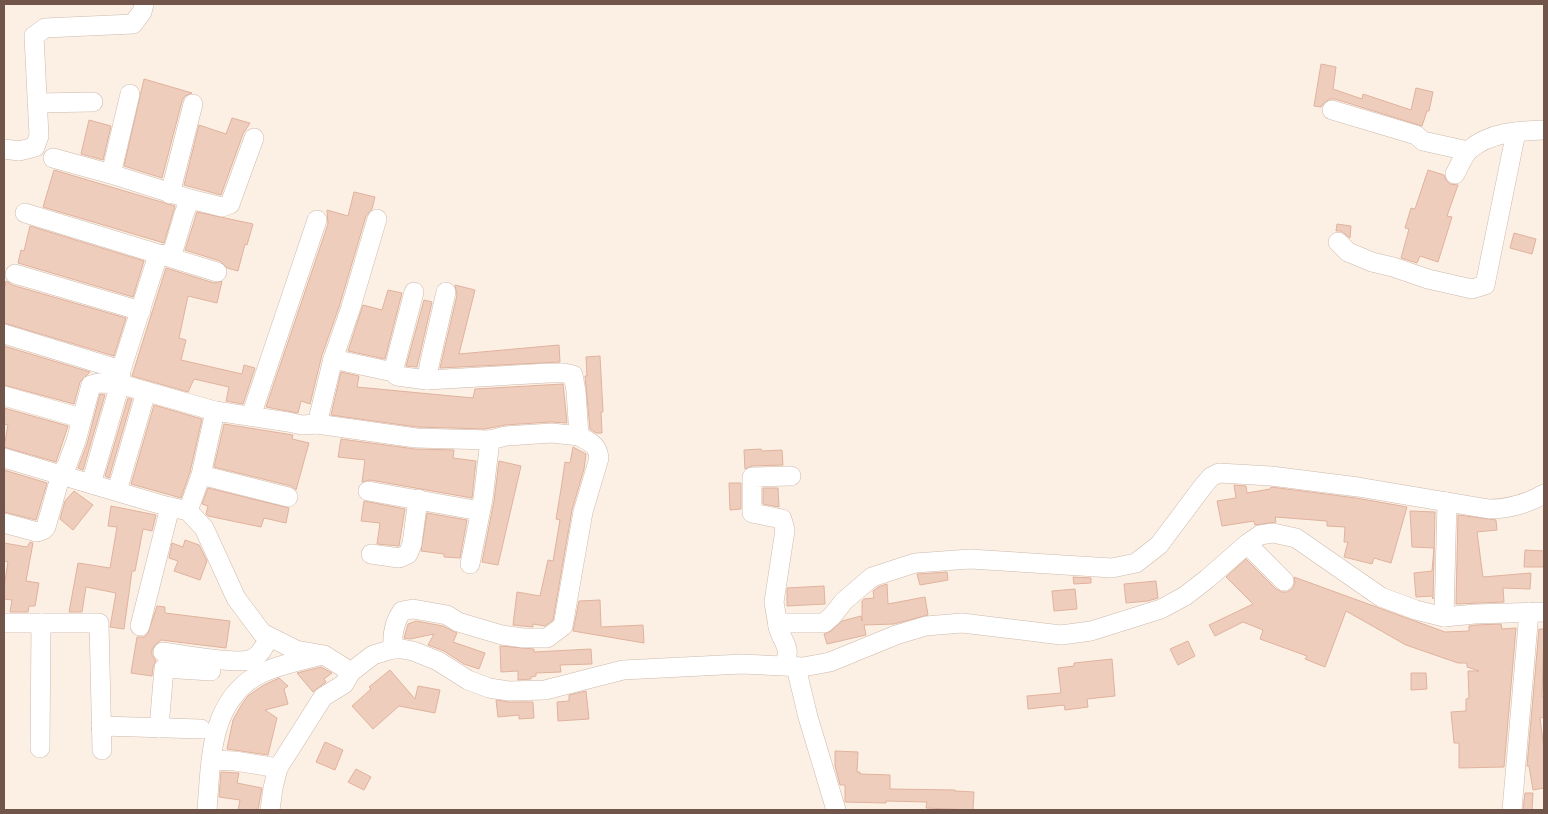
<svg xmlns="http://www.w3.org/2000/svg" width="1548" height="814" font-family="Raleway,sans-serif">
	<style>
		.building { fill: #efcdbc; stroke: #e1b29d }
		.lines { fill: none; stroke-linecap: round; stroke-linejoin: round }
		.minor-casing { stroke: #ceb9ad; stroke-width: 20 }
		.minor { stroke: #fff; stroke-width: 19 }
	</style>
	<rect width="100%" height="100%" fill="#fbf0e3"/>
	<!-- building -->
	<g class="building">
		<polygon points="1321,64 1336,67 1333,89 1362,99 1363,94 1411,110 1416,88 1433,92 1429,111 1427,111 1422,126 1335,99 1330,99 1325,102 1321,107 1314,106"/>
		<polygon points="144,79 192,93 185,96 182,101 162,178 124,166"/>
		<polygon points="232,118 250,123 243,134 221,195 184,185 199,125 226,134"/>
		<polygon points="89,120 111,126 103,160 81,154"/>
		<polygon points="54,170 175,206 164,243 43,207"/>
		<polygon points="1428,170 1444,175 1446,180 1450,184 1458,185 1447,216 1452,217 1438,262 1420,256 1417,263 1401,258 1409,229 1405,228 1411,208 1415,209"/>
		<polygon points="354,192 375,197 372,209 366,216 339,307 322,355 310,404 301,401 298,413 266,407 328,224 327,210 348,216"/>
		<polygon points="197,212 253,224 247,245 245,244 238,271 227,268 220,261 185,250"/>
		<polygon points="1337,224 1351,226 1350,238 1341,231 1336,231"/>
		<polygon points="30,226 144,261 133,297 18,263 21,250 24,251"/>
		<polygon points="1514,233 1536,239 1532,254 1510,248"/>
		<polygon points="166,268 214,283 222,281 217,303 188,296 179,338 186,340 181,360 242,374 244,365 255,368 243,404 226,401 229,387 194,379 188,392 132,376"/>
		<polygon points="6,281 12,285 126,318 114,356 4,323 4,290"/>
		<polygon points="455,285 475,290 459,354 559,345 560,362 440,368 457,295"/>
		<polygon points="388,290 402,293 385,359 348,351 363,305 382,310"/>
		<polygon points="424,300 432,302 417,367 406,366"/>
		<polygon points="4,346 90,372 80,382 74,404 4,385"/>
		<polygon points="600,356 603,412 601,412 602,433 596,433 590,429 585,376 587,376 586,357"/>
		<polygon points="341,372 359,376 357,387 473,398 475,389 563,384 567,423 551,422 505,425 485,429 417,427 331,415"/>
		<polygon points="100,394 105,395 83,470 78,468 87,444"/>
		<polygon points="128,398 132,399 109,478 105,476"/>
		<polygon points="154,405 202,419 190,472 181,498 131,484"/>
		<polygon points="4,408 68,426 56,462 4,447 8,425 4,424"/>
		<polygon points="224,424 293,435 292,439 309,443 296,490 291,486 214,467"/>
		<polygon points="341,439 415,449 454,450 453,458 476,461 472,498 370,480 362,482 365,460 338,457"/>
		<polygon points="573,447 586,454 584,469 572,510 553,620 545,626 533,624 533,627 513,625 517,592 540,596 548,560 553,561 560,520 556,519 561,489 565,462 570,463"/>
		<polygon points="761,449 762,451 782,450 783,465 752,466 745,469 744,450"/>
		<polygon points="499,461 521,466 498,565 482,562 494,501"/>
		<polygon points="4,470 47,483 36,520 4,512"/>
		<polygon points="729,483 741,483 741,509 730,510"/>
		<polygon points="1234,485 1246,486 1247,493 1270,489 1271,487 1356,498 1407,507 1391,563 1374,558 1372,564 1344,557 1348,542 1344,542 1345,527 1327,526 1327,521 1275,517 1276,522 1255,525 1254,521 1222,526 1217,501 1236,498"/>
		<polygon points="208,488 289,508 286,523 264,518 261,527 208,516 206,514 208,506 202,504"/>
		<polygon points="763,488 778,488 779,507 763,504"/>
		<polygon points="74,491 93,505 73,530 60,519 65,501"/>
		<polygon points="364,501 405,509 399,546 377,544 380,523 361,521"/>
		<polygon points="111,506 156,515 152,531 143,529 135,571 132,571 124,629 110,627 116,593 86,587 82,612 69,612 78,563 110,568 117,527 108,526"/>
		<polygon points="1410,511 1435,512 1433,599 1432,596 1416,597 1414,573 1432,571 1434,548 1412,547"/>
		<polygon points="427,513 467,520 460,558 444,557 444,554 421,551"/>
		<polygon points="1458,515 1496,520 1497,530 1477,532 1483,577 1531,573 1530,589 1503,588 1504,602 1456,604"/>
		<polygon points="185,540 199,545 207,561 200,580 174,571 178,561 169,558 172,543 183,547"/>
		<polygon points="30,542 33,543 26,581 39,583 35,606 29,606 28,612 10,612 12,600 4,599 4,587 8,562 4,561 4,543 27,547"/>
		<polygon points="1525,550 1544,551 1544,567 1524,567"/>
		<polygon points="1246,559 1276,589 1282,592 1287,592 1292,589 1295,583 1294,577 1445,632 1469,631 1469,626 1476,625 1501,624 1502,629 1516,628 1504,767 1459,768 1459,743 1454,743 1451,712 1466,711 1466,699 1469,698 1468,671 1479,671 1467,667 1467,663 1458,663 1406,645 1346,611 1325,667 1305,659 1307,656 1260,639 1263,630 1243,622 1215,636 1209,625 1253,604 1226,577"/>
		<polygon points="947,572 948,580 920,585 917,574"/>
		<polygon points="1073,577 1091,578 1091,583 1074,584"/>
		<polygon points="1156,581 1158,598 1148,601 1126,603 1124,584"/>
		<polygon points="887,584 888,604 925,597 928,615 894,624 864,625 866,635 827,644 824,634 831,631 842,621 861,616 862,621 862,601 864,599 874,598 873,591 878,587"/>
		<polygon points="824,586 825,604 787,606 787,588"/>
		<polygon points="1075,589 1077,609 1054,611 1052,591"/>
		<polygon points="600,600 601,627 643,625 644,643 573,631 579,601"/>
		<polygon points="157,606 165,607 165,613 230,621 226,648 161,640 155,645 152,650 152,655 156,661 153,667 152,676 131,673 137,637 144,637 148,633"/>
		<polygon points="416,621 443,626 457,633 453,642 485,653 479,669 464,664 444,651 428,645 434,634 410,639 404,638 408,624"/>
		<polygon points="1539,629 1544,629 1542,697 1544,697 1544,717 1540,718 1544,749 1544,788 1533,790 1529,766 1527,766"/>
		<polygon points="1188,641 1195,656 1178,665 1170,649"/>
		<polygon points="500,646 534,649 534,652 591,649 592,664 560,665 561,672 536,673 536,676 531,677 531,679 518,680 518,671 501,672"/>
		<polygon points="1112,659 1115,696 1087,699 1088,707 1065,710 1064,705 1028,709 1027,696 1061,693 1058,668 1074,666 1074,663"/>
		<polygon points="321,667 332,673 324,679 326,682 313,692 297,673"/>
		<polygon points="390,670 415,699 418,686 440,690 435,713 399,706 373,729 352,706 371,689 369,687"/>
		<polygon points="1411,673 1426,673 1427,689 1411,690"/>
		<polygon points="279,678 288,686 284,689 288,704 265,710 277,718 268,755 227,749 233,720 242,704 248,696 262,686"/>
		<polygon points="586,691 589,719 558,721 557,702 569,701 569,695"/>
		<polygon points="496,700 509,702 533,702 534,718 519,719 519,715 498,717"/>
		<polygon points="325,742 343,750 335,770 316,762"/>
		<polygon points="835,751 858,752 857,772 860,772 860,774 890,775 890,789 955,790 955,791 974,792 973,810 926,808 927,802 886,801 886,803 845,802 845,785 840,785 835,766"/>
		<polygon points="356,769 371,777 364,790 348,782"/>
		<polygon points="221,772 239,773 237,783 262,788 258,810 238,810 240,800 219,797"/>
		<polygon points="1525,793 1533,793 1532,810 1523,810"/>
	</g>
	<g class="lines">
		<!-- minor casing -->
		<g class="minor-casing">
			<g id="minor">
				<polyline points="37,103 93,102"/>
				<polyline points="1332,110 1416,135 1423,141 1468,151"/>
				<polyline points="4,149 19,151 35,147 39,136 34,36 45,28 133,24 142,12 144,4"/>
				<polyline points="53,158 111,174 190,199 184,214 174,248 170,253 158,255 121,370 120,384 91,484 166,506 188,511 204,528 236,598 262,633 296,650 324,655 351,672 373,655 393,649 402,649 413,651 438,661 468,680 489,688 509,691 545,690 623,670 742,664 803,667 830,662 896,635 926,626 962,623 1061,635 1091,631 1161,609 1185,596 1207,579 1247,544 1260,535 1273,533 1296,538 1381,597 1416,610 1444,617 1475,614 1544,612"/>
				<polyline points="111,174 130,94"/>
				<path d="M1455,174C1459,167 1463,156 1469,150C1490,132 1518,131 1544,130"/>
				<polyline points="170,194 193,104"/>
				<polyline points="190,199 222,207 230,204 254,138"/>
				<polyline points="25,213 217,272"/>
				<polyline points="1338,242 1348,252 1372,262 1393,267 1428,279 1472,289 1485,285 1516,132"/>
				<polyline points="15,274 141,311"/>
				<polyline points="4,334 121,370"/>
				<polyline points="333,359 393,372 397,376 427,380 429,366 446,292"/>
				<polyline points="393,372 414,292"/>
				<polyline points="4,396 81,418"/>
				<polyline points="251,416 317,220"/>
				<polyline points="317,424 333,359 350,310 377,219"/>
				<polyline points="4,458 91,484"/>
				<polyline points="201,475 288,497"/>
				<polyline points="117,491 146,392"/>
				<polyline points="368,491 480,511"/>
				<polyline points="188,511 201,475 215,411 288,422 302,425 317,424 416,438 490,440 506,436 552,433 579,436 576,391 573,375 564,373 549,373 427,380"/>
				<polyline points="4,523 37,532 43,530 46,527 61,474 67,465 76,441 91,385 99,383 120,384 215,411"/>
				<polyline points="1247,544 1284,581"/>
				<polyline points="371,554 399,558 408,554 412,544 418,499"/>
				<polyline points="470,564 483,499 490,440"/>
				<polyline points="1444,617 1447,502"/>
				<polyline points="4,623 99,623 102,750"/>
				<polyline points="140,626 170,507"/>
				<polyline points="778,626 774,602 785,530 782,519 752,513 752,477 791,476"/>
				<path d="M393,649C392,636 394,622 402,611L413,609L447,615L458,622L502,635L523,638H547L563,626L583,512L599,458C597,444 591,443 579,436"/>
				<path d="M163,652C181,655 234,664 249,660C260,657 264,647 269,637"/>
				<path d="M784,665C793,646 781,642 778,626L781,623H824L832,616L844,601L872,577L915,563L970,559L1112,568L1136,563L1159,545L1204,485L1211,477L1219,473L1271,476L1358,487L1489,509C1508,509 1528,503 1544,494"/>
				<polyline points="796,667 808,717 836,810"/>
				<polyline points="101,726 201,729"/>
				<polyline points="159,728 164,668 211,671"/>
				<polyline points="40,748 41,623"/>
				<polyline points="212,760 235,761 278,768"/>
				<path d="M207,810C211,762 209,704 256,676C273,666 299,661 318,656"/>
				<polyline points="270,810 273,788 278,768 323,697 344,684 351,672"/>
				<polyline points="1512,810 1529,612"/>
			</g>
		</g>
		<!-- minor -->
		<use href="#minor" class="minor"/>
	</g>
	<!-- border -->
	<rect width="1548" height="814" fill="none" stroke="#72554a" stroke-width="10"/>
</svg>
